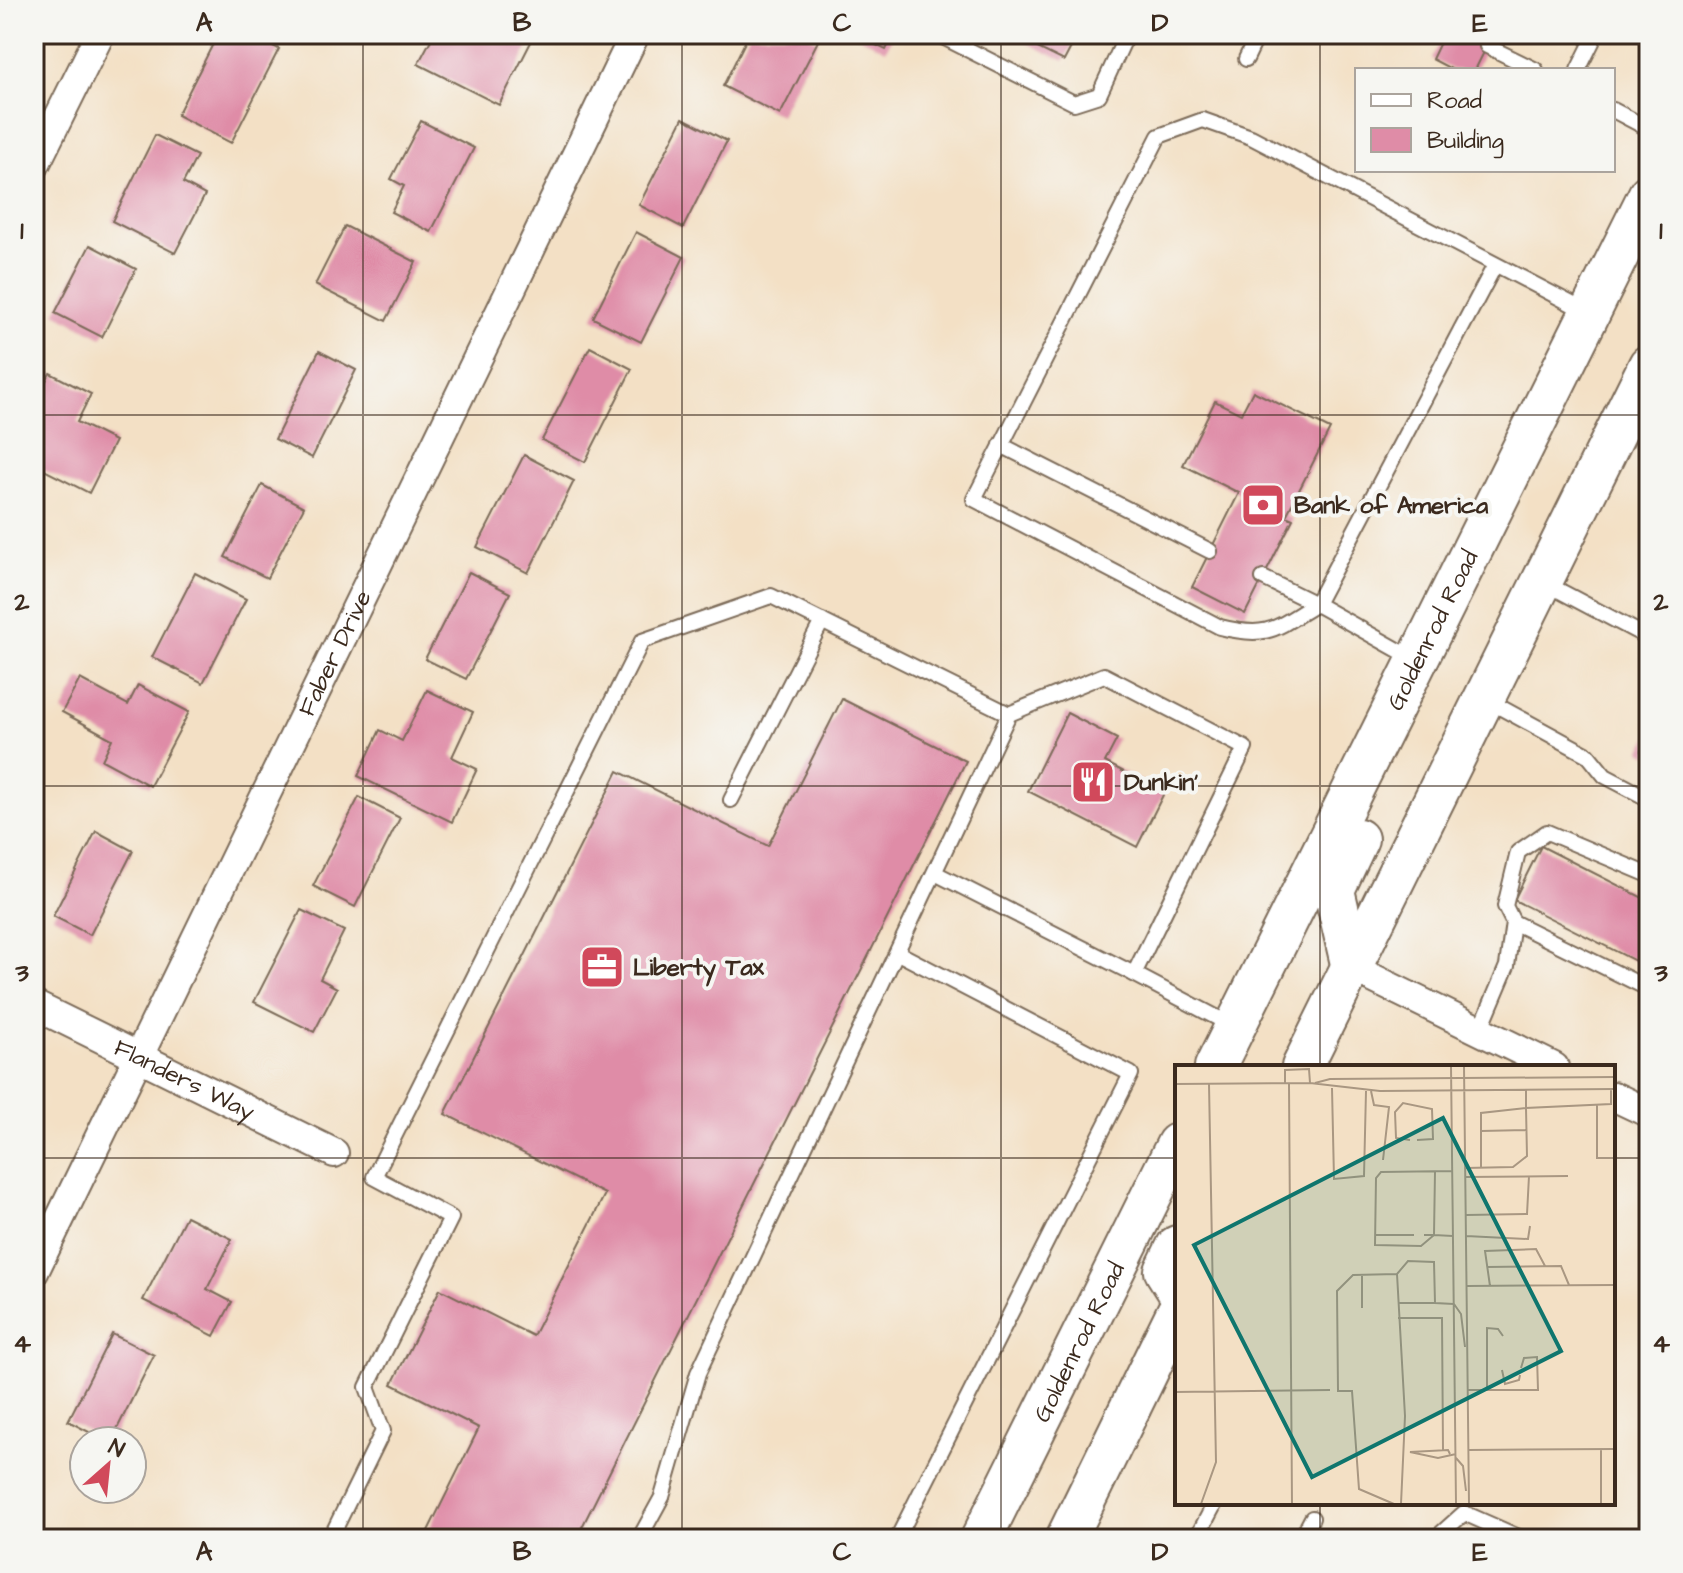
<svg xmlns="http://www.w3.org/2000/svg" width="1683" height="1573" font-family="'Architects Daughter',sans-serif">
	<style>
		.building { fill: #df8ca7 }
		.lines { fill: none; stroke-linecap: round; stroke-linejoin: round }
		.service-casing { stroke: #7b6a58; stroke-width: 18 }
		.minor-casing { stroke: #7b6a58; stroke-width: 32 }
		.secondary-casing { stroke: #7b6a58; stroke-width: 44 }
		.service { stroke: #fff; stroke-width: 14 }
		.minor { stroke: #fff; stroke-width: 28 }
		.secondary { stroke: #fff; stroke-width: 40 }
		.grid { fill: none; stroke: #3b2a1e; stroke-width: 2; stroke-opacity: 0.55 }
		.labels { text-anchor: middle; stroke-width: 8; stroke-linejoin: round; paint-order: stroke }
		.poi-label { font-size: 24px; font-weight: bold; fill: #3b2a1e; stroke: #f6f6f2; text-anchor: start }
		.street-label { font-size: 24px; fill: #3b2a1e; stroke: #f6f6f2 }
		.inset-road { fill: none; stroke: #a99782; stroke-width: 2 }
		.view { fill: #0f766e; fill-opacity: 0.15; stroke: #0f766e; stroke-width: 4 }
		.inset-edge { fill: none; stroke: #3b2a1e; stroke-width: 4 }
		.neatline { fill: none; stroke: #3b2a1e; stroke-width: 3 }
		.grid-label { font-size: 26px; text-anchor: middle; font-weight: bold; fill: #3b2a1e }
	</style>
	<rect width="100%" height="100%" fill="#f6f6f2"/>
	<filter id="ink" filterUnits="userSpaceOnUse"><feTurbulence type="fractalNoise" baseFrequency=".0125" numOctaves="2"/><feDisplacementMap in="SourceGraphic" scale="16" xChannelSelector="R" yChannelSelector="G"/><feConvolveMatrix kernelMatrix="1 2 1 2 8 2 1 2 1" color-interpolation-filters="sRGB"/></filter>
	<filter id="wash" filterUnits="userSpaceOnUse"><feTurbulence type="fractalNoise" baseFrequency=".006" numOctaves="4" result="noise"/><feDisplacementMap in="SourceGraphic" scale="32" xChannelSelector="R" yChannelSelector="G"/><feGaussianBlur stdDeviation="1.8" result="paint"/><feColorMatrix in="noise" values="0 0 0 0 0 0 0 0 0 0 0 0 0 0 0 0 0 1.4 0 .05"/><feComposite in="paint" operator="in"/></filter>
	<g filter="url(#wash)">
		<rect width="100%" height="100%" fill="#f3e0c5"/>
		<g id="blocks">
			<!-- building -->
			<g class="building">
				<polygon points="218,34 249,34 279,49 231,143 177,115"/>
				<polygon points="434,34 515,34 531,42 499,105 418,64"/>
				<polygon points="749,34 805,34 818,41 780,115 723,86"/>
				<polygon points="853,34 894,34 886,50"/>
				<polygon points="1009,34 1078,34 1064,61"/>
				<polygon points="1444,34 1493,34 1475,70 1453,70 1432,59"/>
				<polygon points="683,118 727,141 683,228 639,205"/>
				<polygon points="421,121 474,148 431,232 391,212 404,186 391,179"/>
				<polygon points="155,135 197,156 183,183 205,195 175,253 112,221"/>
				<polygon points="345,226 416,262 386,321 315,285"/>
				<polygon points="636,232 684,257 641,342 593,318"/>
				<polygon points="90,245 136,269 102,337 55,313"/>
				<polygon points="590,347 632,369 585,462 542,440"/>
				<polygon points="319,351 356,370 312,458 275,439"/>
				<polygon points="50,373 91,394 77,422 115,441 89,493 34,465 34,404"/>
				<polygon points="1253,391 1330,429 1286,516 1293,519 1245,614 1192,587 1239,493 1183,465 1215,401 1241,414"/>
				<polygon points="524,455 574,481 528,573 477,547"/>
				<polygon points="262,485 304,507 267,578 225,557"/>
				<polygon points="469,572 510,593 466,679 425,659"/>
				<polygon points="195,573 246,599 203,683 152,657"/>
				<polygon points="80,679 128,705 138,685 189,712 150,786 102,760 112,739 62,712"/>
				<polygon points="427,690 473,712 452,757 477,769 452,822 358,776 380,730 402,741"/>
				<polygon points="842,699 966,761 576,1539 424,1539 479,1428 392,1384 440,1289 533,1336 605,1194 445,1114 618,771 768,846"/>
				<polygon points="1067,713 1117,739 1105,762 1164,793 1137,847 1028,791"/>
				<polygon points="1649,736 1649,755 1641,751"/>
				<polygon points="359,797 400,818 355,907 313,886"/>
				<polygon points="96,831 133,851 90,935 53,916"/>
				<polygon points="1541,846 1649,901 1649,968 1514,900"/>
				<polygon points="301,910 344,931 320,979 337,988 314,1032 254,1002"/>
				<polygon points="186,1216 232,1239 207,1289 232,1302 214,1336 143,1300"/>
				<polygon points="112,1334 154,1355 111,1441 106,1441 68,1421"/>
			</g>
		</g>
	</g>
	<g filter="url(#ink)">
		<use href="#blocks" fill-opacity="0" stroke="#7b6a58" stroke-width="2"/>
		<g class="lines">
			<!-- service casing -->
			<g class="service-casing">
				<g id="service">
					<polyline points="937,34 1074,103 1099,95 1127,34"/>
					<polyline points="1487,46 1536,70"/>
					<polyline points="1246,59 1258,34"/>
					<polyline points="1578,70 1596,34"/>
					<polyline points="1613,110 1649,129"/>
					<polyline points="1001,445 1210,551"/>
					<polyline points="1263,578 1316,604 1495,265"/>
					<polyline points="1543,582 1649,638"/>
					<path d="M1416,660L1316,604C1275,629 1268,639 1220,627L974,499L1159,136L1203,120L1251,137L1589,313"/>
					<polyline points="1485,699 1588,755 1605,776 1649,799"/>
					<polyline points="731,800 822,621"/>
					<polyline points="935,873 1134,974"/>
					<polyline points="1513,922 1649,989"/>
					<polyline points="1480,1030 1507,966 1513,922 1505,906 1518,852 1547,832 1649,875"/>
					<polyline points="330,1539 383,1431 367,1387 451,1218 374,1177 642,641 771,596 1009,714 1104,675 1245,748 1134,974 1231,1025"/>
					<polyline points="639,1539 662,1497 698,1373 1009,714"/>
					<polyline points="897,1539 1131,1074 898,953"/>
					<polyline points="1196,1539 1215,1503"/>
					<polyline points="1301,1539 1312,1518"/>
					<polyline points="1435,1539 1464,1513 1523,1539"/>
				</g>
			</g>
			<!-- minor casing -->
			<g class="minor-casing">
				<g id="minor">
					<polyline points="34,167 100,34"/>
					<polyline points="1352,968 1554,1067"/>
					<path id="s1" d="M34,1005L334,1153"/>
					<polyline points="1613,1096 1649,1113"/>
					<path id="s2" d="M34,1272L635,34"/>
				</g>
			</g>
			<!-- secondary casing -->
			<g class="secondary-casing">
				<g id="secondary">
					<polyline points="1352,968 1334,890 1358,839"/>
					<path id="s3" d="M1215,1067L1649,194"/>
					<polyline points="1302,1067 1649,365"/>
					<polyline points="1177,1246 1165,1271 1177,1290"/>
					<path id="s4" d="M981,1539L1177,1144"/>
					<polyline points="1066,1539 1177,1312"/>
				</g>
			</g>
			<!-- service -->
			<use href="#service" class="service"/>
			<!-- minor -->
			<use href="#minor" class="minor"/>
			<!-- secondary -->
			<use href="#secondary" class="secondary"/>
		</g>
	</g>
	<!-- grid -->
	<path class="grid" d="M363,34V1539M682,34V1539M1001,34V1539M1320,34V1067M34,415H1649M34,786H1649M34,1158H1177M1613,1158H1649M1320,1503V1539"/>
	<!-- icons -->
	<defs>
		<g id="bank-square" transform="scale(2.3)"><rect x="-9" y="-9" width="18" height="18" rx="4" fill="#d1495b" stroke="#f6f6f2"/><path d="M-6-4H6V4H-6ZM0-2.3a2.3 2.3 0 1 0 0 4.6a2.3 2.3 0 1 0 0-4.6Z" fill="#fff"/></g>
		<g id="restaurant-square" transform="scale(2.3)"><rect x="-9" y="-9" width="18" height="18" rx="4" fill="#d1495b" stroke="#f6f6f2"/><path d="M-5-6h1v4h1v-4h1v4h1v-4h1v5L-1.5 .5V6h-2V.5L-5-1ZM5-6V6H3V1.5H1.5Q1.5-4 5-6Z" fill="#fff"/></g>
		<g id="office-square" transform="scale(2.3)"><rect x="-9" y="-9" width="18" height="18" rx="4" fill="#d1495b" stroke="#f6f6f2"/><path d="M-6-3h4V-5.5h4V-3h4V5H-6ZM-1-4.5V-3h2v-1.5ZM-6 0V1H6V0Z" fill="#fff"/></g>
	</defs>
	<g fill-rule="evenodd">
		<use href="#bank-square" x="1263" y="505"/>
		<use href="#restaurant-square" x="1093" y="782"/>
		<use href="#office-square" x="602" y="967"/>
	</g>
	<g class="labels">
		<!-- poi labels -->
		<g class="poi-label">
			<text x="1294" y="513">Bank of America</text>
			<text x="1124" y="790">Dunkin'</text>
			<text x="633" y="975">Liberty Tax</text>
		</g>
		<!-- street labels -->
		<g class="street-label">
			<text dy="8" stroke="none"><textPath href="#s3" startOffset="488">Goldenrod Road</textPath></text>
			<text dy="8" stroke="none"><textPath href="#s2" startOffset="688">Faber Drive</textPath></text>
			<text dy="8" stroke="none"><textPath href="#s1" startOffset="168">Flanders Way</textPath></text>
			<text dy="8" stroke="none"><textPath href="#s4" startOffset="220">Goldenrod Road</textPath></text>
		</g>
	</g>
	<!-- overview -->
	<g transform="translate(1175 1065)">
		<rect width="440" height="440" fill="#f3e0c5"/>
		<path class="inset-road" d="M276,1L281,439M289,1L294,439M140,18L155,14L440,12M0,19L135,18L205,26L440,24M110,19V5L134,4L135,18M114,19L117,439M157,23L159,114L189,111L191,26M196,26L199,40L214,42L208,95M422,39V93H439M306,66L351,65M235,75L221,73L220,47L228,38L257,44L258,74L242,75M290,103L338,102L352,91L351,43L436,39V24M306,103V48L351,43V25M277,106L206,107L201,113L200,180L246,181L259,170L278,171M290,112L393,111M291,150L352,149L354,111M200,170H239M249,170H259L260,106M291,171L353,174L355,161M312,202L386,201L394,220M222,209L230,351L226,439M187,210V243M292,221L440,220M315,221L310,186L361,184L370,201M223,238H260M279,239L286,249L290,282M223,253H267L268,385M327,305L330,319L344,315L345,310M292,325H363L362,292L349,293L346,303M312,326V263L323,264L328,271M0,327L155,325M426,384V439M293,385L440,384M275,389L273,385L235,387L263,393L281,389M281,393L288,401L291,426M26,439L41,397L34,19M219,439L184,424L177,326H163L162,226L178,210L222,209L233,196L259,197L260,238L279,239"/>
		<path class="view" d="M268,53L386,286L137,412L19,180Z"/>
		<rect width="440" height="440" class="inset-edge"/>
	</g>
	<!-- margin -->
	<rect width="1683" height="1573" fill="none" stroke="#f6f6f2" stroke-width="88"/>
	<!-- legend -->
	<rect x="1355" y="68" width="260" height="104" fill="#f6f6f2" stroke="#aba49d" stroke-width="2"/>
	<rect x="1371" y="94" width="40" height="12" fill="#ffffff" stroke="#aba49d" stroke-width="2"/>
	<text x="1427" y="108" font-size="24" fill="#3b2a1e">Road</text>
	<rect x="1371" y="128" width="40" height="24" fill="#df8ca7" stroke="#aba49d" stroke-width="2"/>
	<text x="1427" y="148" font-size="24" fill="#3b2a1e">Building</text>
	<!-- north arrow -->
	<g transform="translate(108 1465) rotate(27)"><circle r="38" fill="#f6f6f2" stroke="#aba49d" stroke-width="2"/>
	<path d="M0-6L14 30L0 20L-14 30Z" fill="#d1495b"/>
	<text y="-12" font-size="22" font-weight="bold" text-anchor="middle" fill="#3b2a1e">N</text>
	</g>
	<rect x="44" y="44" width="1595" height="1485" class="neatline"/>
	<g class="grid-label">
		<text x="204" y="31">A</text>
		<text x="522" y="31">B</text>
		<text x="842" y="31">C</text>
		<text x="1160" y="31">D</text>
		<text x="1480" y="31">E</text>
		<text x="22" y="239">1</text>
		<text x="1661" y="239">1</text>
		<text x="22" y="610">2</text>
		<text x="1661" y="610">2</text>
		<text x="22" y="981">3</text>
		<text x="1661" y="981">3</text>
		<text x="22" y="1352">4</text>
		<text x="1661" y="1352">4</text>
		<text x="204" y="1560">A</text>
		<text x="522" y="1560">B</text>
		<text x="842" y="1560">C</text>
		<text x="1160" y="1560">D</text>
		<text x="1480" y="1560">E</text>
	</g>
</svg>
